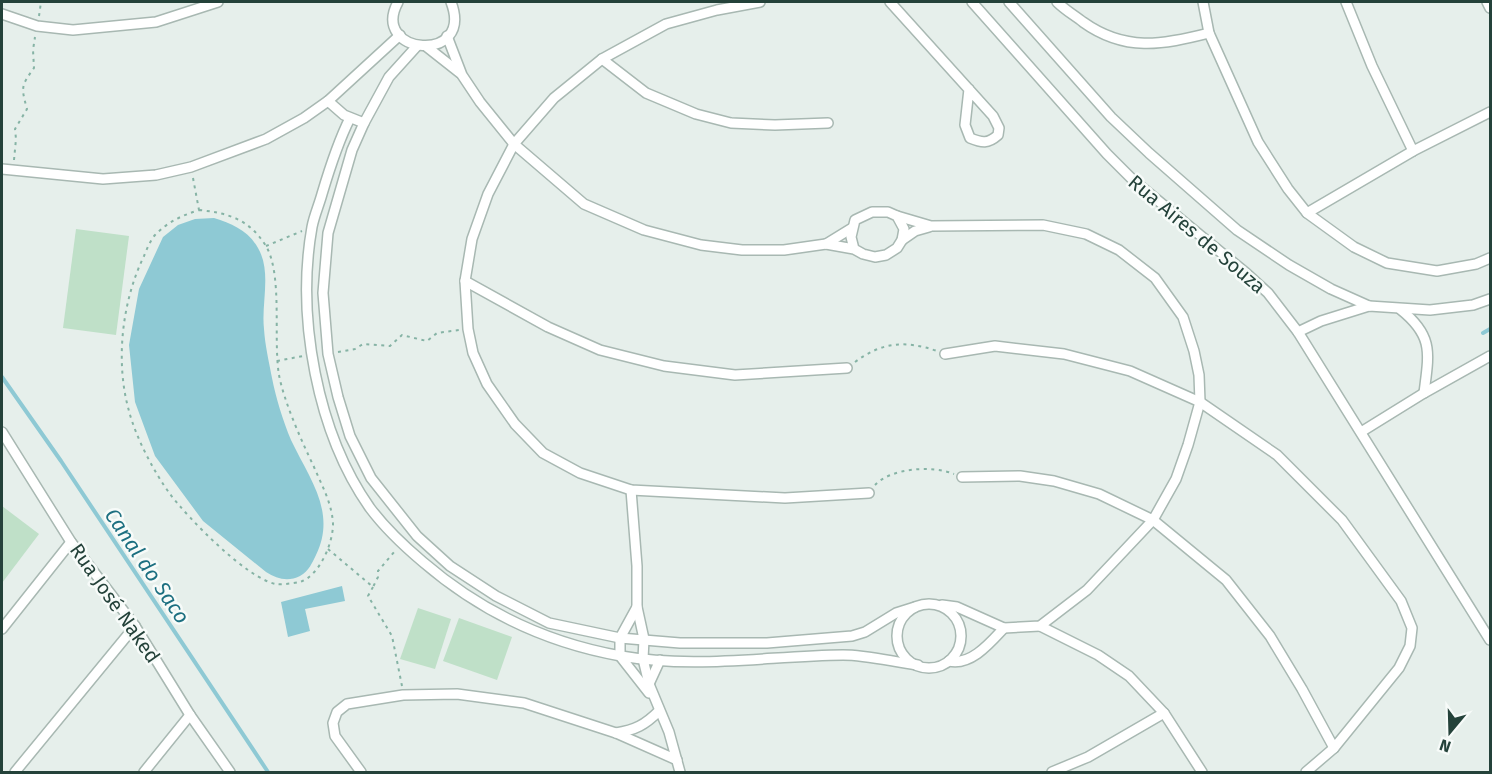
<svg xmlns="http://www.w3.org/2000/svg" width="1492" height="774" font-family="'Fira Sans',sans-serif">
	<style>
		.green { fill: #bfe0c8 }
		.water { fill: #8ec9d4 }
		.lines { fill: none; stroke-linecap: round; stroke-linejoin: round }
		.stream { stroke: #8ec9d4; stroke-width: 4 }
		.street-casing { stroke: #a8b8b2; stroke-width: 12 }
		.path { stroke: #86b3a5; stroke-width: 2; stroke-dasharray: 3 4.5; stroke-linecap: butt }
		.street { stroke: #fff; stroke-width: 9 }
		.labels { text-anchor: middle; stroke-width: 5; stroke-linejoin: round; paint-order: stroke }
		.street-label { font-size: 20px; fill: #24423a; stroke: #f7fbf9 }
		.water-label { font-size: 21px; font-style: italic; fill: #1c6f80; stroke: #f7fbf9 }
	</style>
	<rect width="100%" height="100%" fill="#e6efeb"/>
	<!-- green -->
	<g class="green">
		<polygon points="76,229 129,236 116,335 63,328"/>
		<polygon points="2,506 39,534 2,583"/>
		<polygon points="418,608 451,619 435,669 400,659"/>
		<polygon points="459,618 512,637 497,680 443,661"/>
	</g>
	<!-- water -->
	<g class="water">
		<path d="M214,218C232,224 248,230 258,248C272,272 261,303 264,329C265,345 269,362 272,378C276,398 283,421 291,440C309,478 337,512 316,555C312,563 309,571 300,576C288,582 277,579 266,572L203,521L155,456L135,402L129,345L139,289L163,237L178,225L195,219Z"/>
		<polygon points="342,586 345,601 305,609 310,631 288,637 281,602"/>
	</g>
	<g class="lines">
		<!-- stream -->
		<g class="stream">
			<polyline points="1483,333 1490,329"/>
			<polyline points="2,377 61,461 268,772"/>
		</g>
		<!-- street casing -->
		<g class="street-casing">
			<g id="street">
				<path d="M398,2C369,55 475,65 451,2"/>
				<polyline points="760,2 717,10 666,24 602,59 554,98 514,144 488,194 472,239 465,281 468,329 473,353 487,384 515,424 543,453 580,473 631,490 785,498 869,493"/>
				<path d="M890,2L993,116L999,128L998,135C988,144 982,143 970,138L965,125L969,89"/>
				<polyline points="972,2 1107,154 1133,180 1246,273 1268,293 1298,332 1490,640"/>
				<polyline points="1009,2 1111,117 1149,153 1237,230 1289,265 1331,289 1369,306"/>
				<path d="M1057,2C1065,10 1074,15 1083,22C1125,52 1162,45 1209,33"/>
				<polyline points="1203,2 1209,33 1258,142 1288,189 1307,213 1354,247 1387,263 1437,271 1476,264 1490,258"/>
				<polyline points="1346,2 1372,66 1413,151"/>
				<polyline points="1487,2 1490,8"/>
				<polyline points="2,14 37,26 73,30 156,22 218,2"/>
				<polyline points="447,36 462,75 480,102 514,144 584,204 644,230 701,245 742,250 784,250 826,244 854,249 863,254 875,257 886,255 897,248 902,240 904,229 897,216 888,212 872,212 855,220 851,237 854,249"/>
				<polyline points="417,46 389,77 364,123 352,150 328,233 323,293 328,354 338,397 350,436 371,478 417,536 450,566 496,596 549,623 620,638 680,643 767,643 852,636 865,632 896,613 915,607"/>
				<polyline points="427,47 460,73"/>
				<polyline points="602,59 646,93 696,114 731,123 775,125 828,123"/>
				<polyline points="328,101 344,115 364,123"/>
				<path d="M350,118C338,142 330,167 322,194C319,205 314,216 312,227C296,317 317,433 370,508C385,528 404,546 423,562C480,611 547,643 621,656C694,669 769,656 843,655C868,655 893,662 918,665"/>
				<polyline points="2,169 103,179 156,175 191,167 266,139 304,118 328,101 400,35"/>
				<polyline points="1307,213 1413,151 1490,112"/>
				<polyline points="897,216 931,226 1043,225 1086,234 1119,250 1155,278 1183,317 1194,351 1199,375 1200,402 1188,445 1176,479 1153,520 1087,590 1040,626 1004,628"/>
				<polyline points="902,240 915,231 929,227"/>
				<polyline points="826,244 852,228"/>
				<polyline points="465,281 548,327 600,350 664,366 735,375 847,368"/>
				<path d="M1400,309C1434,336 1429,353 1424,393"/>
				<polyline points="1298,332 1321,321 1369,306 1430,310 1473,305 1490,299"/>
				<polyline points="945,354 995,346 1064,354 1130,371 1200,402 1277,455 1342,520 1401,601 1412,628 1410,646 1399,668 1334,748 1306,772"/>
				<polyline points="2,432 71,542 135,626 190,715 230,772"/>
				<polyline points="1361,432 1424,393 1490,356"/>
				<polyline points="962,477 1020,476 1054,481 1099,494 1153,520 1226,580 1270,636 1302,689 1334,748"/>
				<polyline points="631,490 637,566 637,607 644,639 643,659 649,684 669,732 680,772"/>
				<circle cx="929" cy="636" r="32"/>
				<path d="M942,605L957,607L1004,628C990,643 971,666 949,661"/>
				<polyline points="637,607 620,638 620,656 649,693"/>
				<polyline points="1040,626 1098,655 1129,676 1164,713 1202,772"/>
				<polyline points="2,629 71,542"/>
				<polyline points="649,684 660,660"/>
				<path d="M616,733C635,730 645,725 659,711"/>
				<polyline points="15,772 135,626"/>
				<polyline points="144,772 190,715"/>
				<polyline points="361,772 335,736 333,723 337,712 347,704 403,695 457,694 524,703 616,733 677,760"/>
				<polyline points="1052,772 1088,757 1164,713"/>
			</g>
		</g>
		<!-- path -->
		<g class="path">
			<polyline points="39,16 41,2"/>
			<path d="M14,160L16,139L15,129L27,109C21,87 21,86 34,68L33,50L35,37"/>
			<polyline points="193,178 199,210"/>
			<path d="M199,210C228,213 249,219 266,246C283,275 273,340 279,375C284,402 302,442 314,467C322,486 332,503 333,524C333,544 319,576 300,582C294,583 282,585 276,584C247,579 188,518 170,494C154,472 136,438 129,411C115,362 122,301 144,256C147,249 150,241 155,235C169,221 181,216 199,210Z"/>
			<polyline points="266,246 302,231"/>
			<polyline points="338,352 355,349 363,344 390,346 402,335 427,341 437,333 459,330"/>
			<polyline points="277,361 303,356"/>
			<path d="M855,362C882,342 905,340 937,351"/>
			<path d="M875,485C891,468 932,465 954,474"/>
			<polyline points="328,549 373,587 378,577 378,571 395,551"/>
			<polyline points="373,587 368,596 392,636 402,686"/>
		</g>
		<!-- street -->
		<use href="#street" class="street"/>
	</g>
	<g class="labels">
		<!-- street labels -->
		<g class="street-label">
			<text transform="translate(1197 234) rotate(40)" y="7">Rua Aires de Souza</text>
			<text transform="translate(115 603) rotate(55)" y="7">Rua José Naked</text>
		</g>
		<!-- water labels -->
		<g class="water-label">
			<text transform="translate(147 566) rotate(56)" y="7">Canal do Saco</text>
		</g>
	</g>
	<!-- border -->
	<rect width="1492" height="774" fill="none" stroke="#24423a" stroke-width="6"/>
	<!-- north arrow -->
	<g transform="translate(1450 732) rotate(199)" stroke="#f7fbf9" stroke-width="4.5" paint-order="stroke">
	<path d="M0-4.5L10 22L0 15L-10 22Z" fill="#24423a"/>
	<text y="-9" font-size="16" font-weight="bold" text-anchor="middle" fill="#24423a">N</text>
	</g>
</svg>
